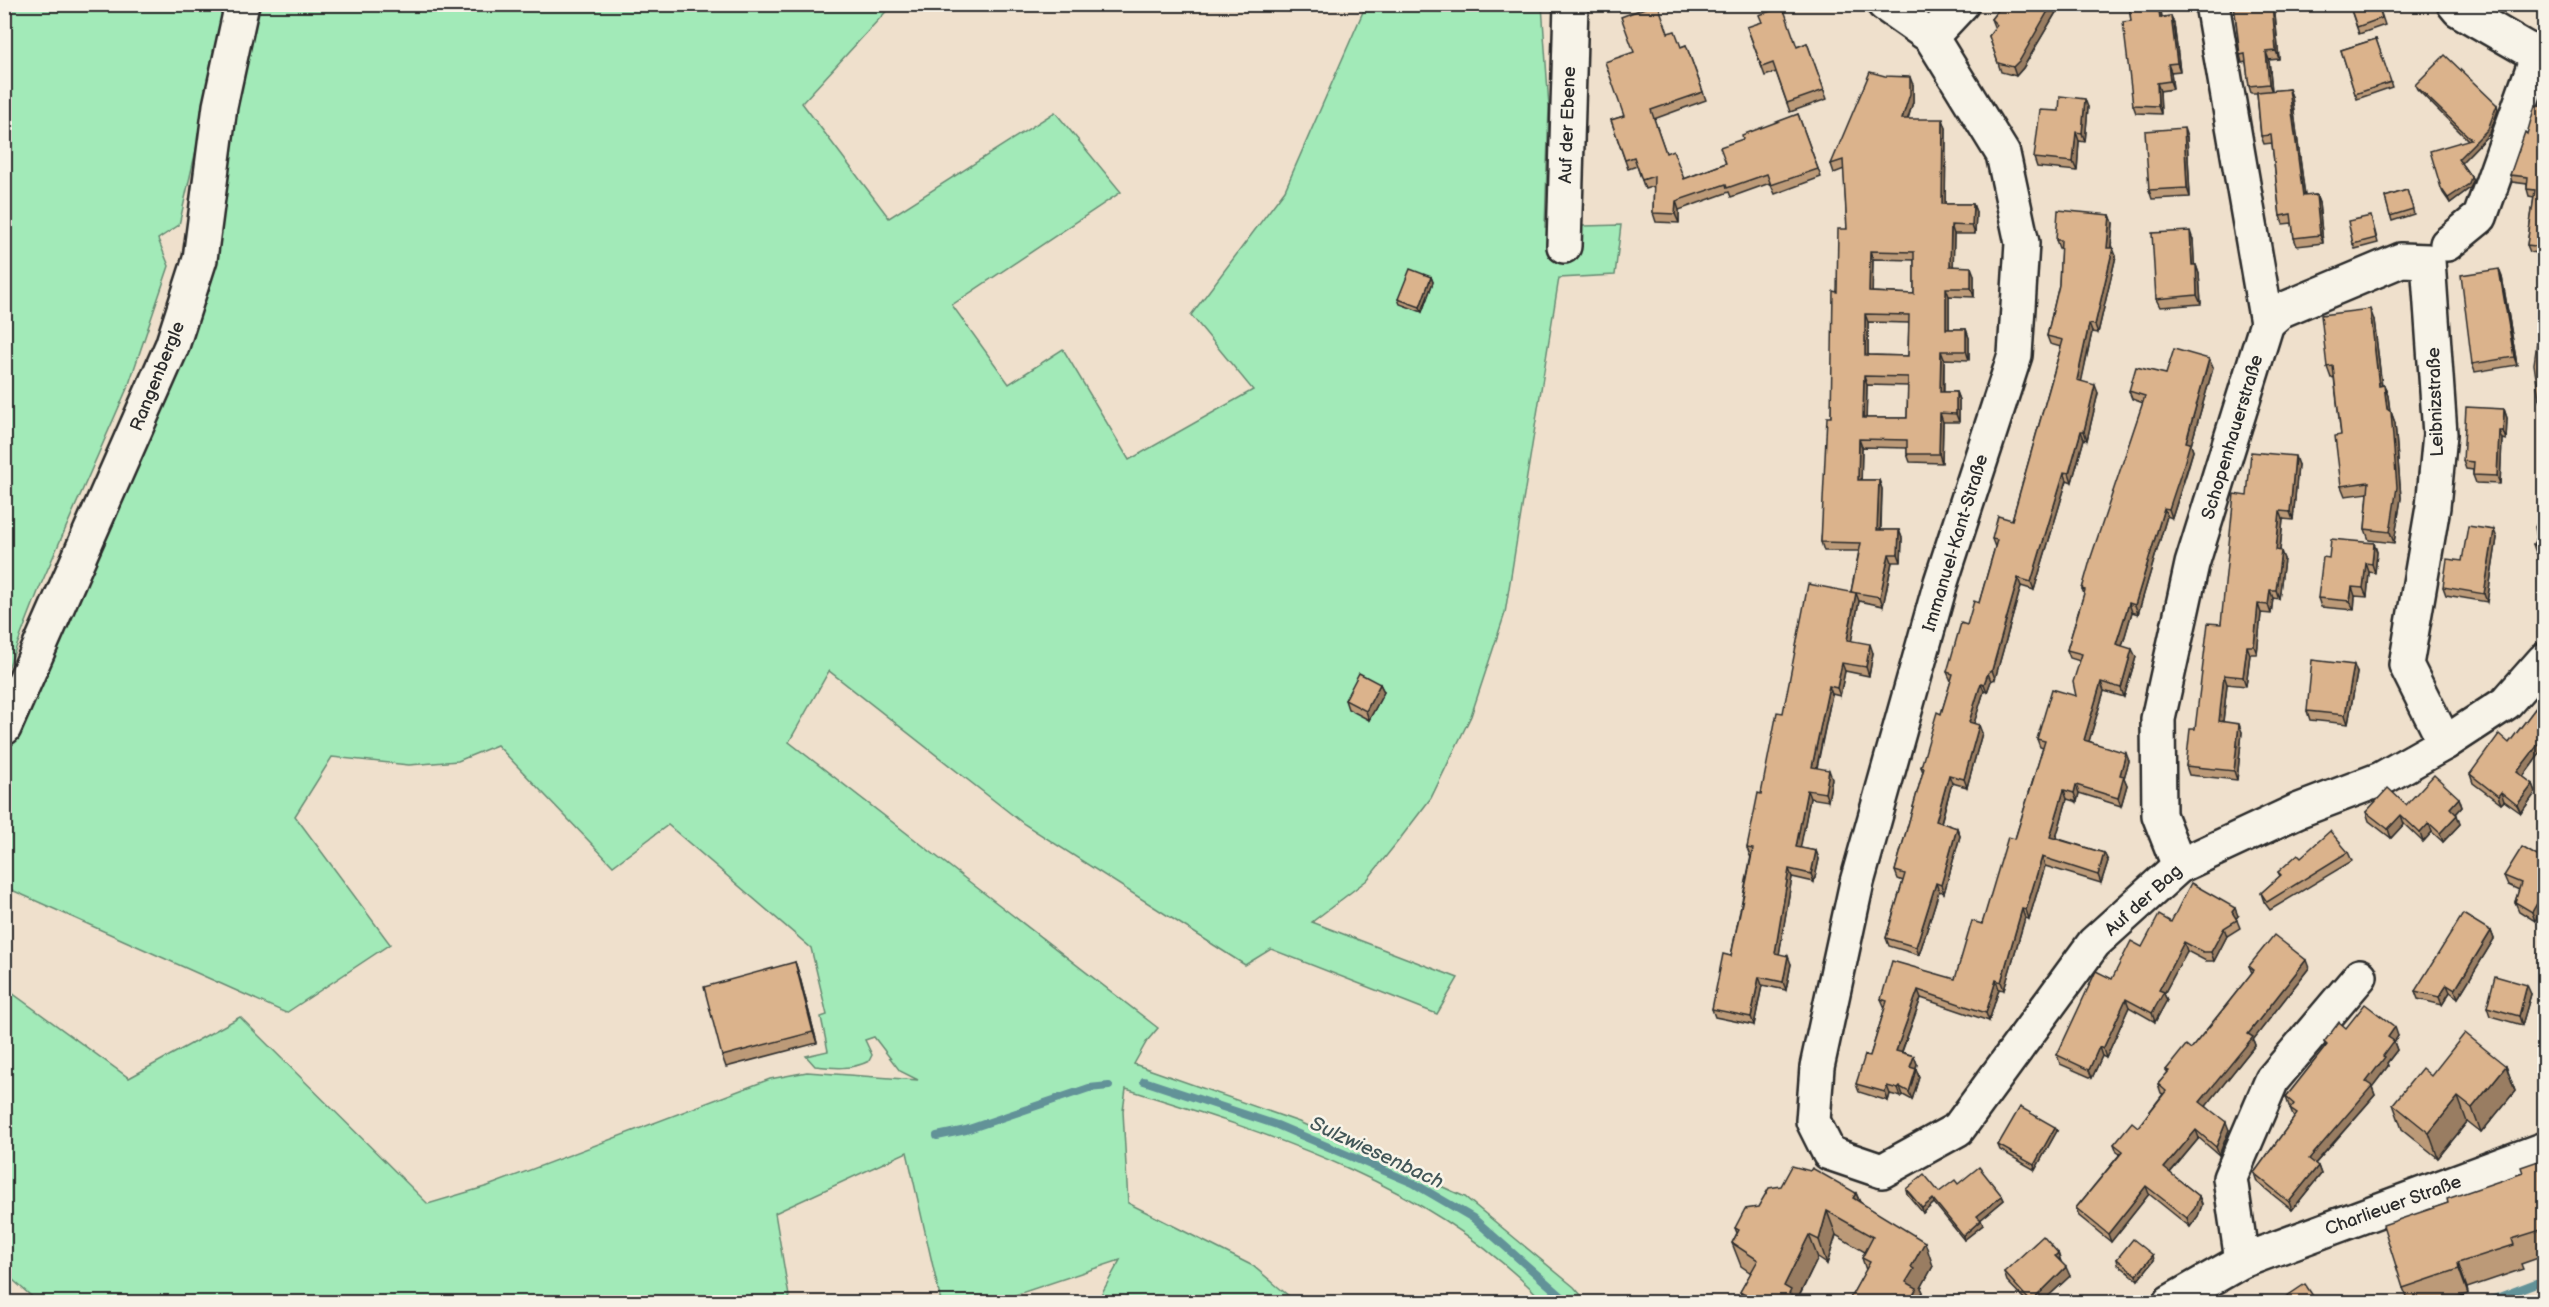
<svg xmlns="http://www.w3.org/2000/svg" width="2549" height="1307" font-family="'Balsamiq Sans',sans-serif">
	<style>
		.green { fill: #a2eab8; stroke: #668a72; stroke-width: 1.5 }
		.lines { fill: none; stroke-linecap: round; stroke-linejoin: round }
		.stream { stroke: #629298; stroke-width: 8 }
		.minor-casing { stroke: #2b2b2b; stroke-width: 38 }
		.major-casing { stroke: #2b2b2b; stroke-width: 38 }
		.minor { stroke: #f7f3e8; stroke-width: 33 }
		.major { stroke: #f7f3e8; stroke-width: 33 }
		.wall { fill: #bc9a78; stroke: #2b2b2b; stroke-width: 1.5; fill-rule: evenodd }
		.shaded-wall { fill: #997d62; stroke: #2b2b2b; stroke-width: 1.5 }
		.building { fill: #dbb38c; stroke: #2b2b2b; stroke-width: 1.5; fill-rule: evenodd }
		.labels { text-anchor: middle; stroke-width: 5; stroke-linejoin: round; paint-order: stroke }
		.street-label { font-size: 18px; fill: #2b2b2b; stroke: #f7f3e8 }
		.water-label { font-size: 20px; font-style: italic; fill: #425658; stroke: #f7f3e8 }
	</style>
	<rect width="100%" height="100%" fill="#efe0cc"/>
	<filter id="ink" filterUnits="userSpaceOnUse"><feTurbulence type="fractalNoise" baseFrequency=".0167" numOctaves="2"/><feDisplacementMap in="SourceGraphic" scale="12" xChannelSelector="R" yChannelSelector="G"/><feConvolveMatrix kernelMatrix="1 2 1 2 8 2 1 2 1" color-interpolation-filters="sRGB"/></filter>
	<g filter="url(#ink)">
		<!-- green -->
		<g class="green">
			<polygon points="5,5 229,5 179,225 158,239 169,266 129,384 39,589 5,676"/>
			<path d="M257,5H892L802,103L889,218L1055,112L1121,192L952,305L1009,384L1063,349L1129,460L1253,390L1191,315L1285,190L1366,5H1542L1549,107L1545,227L1621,225L1615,275L1559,278L1505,613L1471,716L1431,798L1399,840L1367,880L1312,922L1458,978L1437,1014L1271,949L1245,965L1024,824L829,671L789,742L1158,1028L1147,1041L1134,1064L1299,1122L1465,1197L1574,1287L1587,1302H1544C1435,1186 1275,1135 1126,1089L1123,1111L1128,1203L1253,1266L1296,1302H1097L1120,1260L994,1302H941L907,1152L775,1213L790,1302H38L5,1273V988L129,1078L240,1017L428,1204L488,1186L770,1079L807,1072L918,1080L900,1071L874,1037L865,1040L872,1055L869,1061C852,1070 833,1068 815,1066L806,1056L828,1051L821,1017L827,1015L811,948L668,825L613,866L497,745L458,761L409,765L332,757L295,816L390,944L286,1013L5,887L4,747L207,275L233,108Z"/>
		</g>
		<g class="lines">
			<!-- stream -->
			<g class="stream">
				<polyline points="1144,1081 1277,1125 1413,1183 1473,1218 1568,1302"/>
				<polyline points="937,1136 966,1130 1089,1088 1109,1086"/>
				<polyline points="2486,1302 2544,1280"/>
			</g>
			<!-- minor casing -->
			<g class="minor-casing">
				<g id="minor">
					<polyline points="1884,4 1931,37 2003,154 2022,243 2015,355 1941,582 1857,882 1817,1067 1813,1121 1829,1153 1882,1171 1958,1129 2094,943 2179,866 2297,811 2381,779 2445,743 2506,703 2544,660"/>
					<polyline points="1931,37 1962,4"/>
					<polyline points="2447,244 2480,217 2537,57"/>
					<polyline points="1564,246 1571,4"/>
					<polyline points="2267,323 2282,310 2401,260 2428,261 2440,434 2433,507 2406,665 2445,743"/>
					<polyline points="4,728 172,346 200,259 220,106 242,4"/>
					<polyline points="2179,866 2159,815 2158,719 2192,564 2267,323 2212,4"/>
					<polyline points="2242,1261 2230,1178 2272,1080 2360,976"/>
					<polyline points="2170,1302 2242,1261 2544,1149"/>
				</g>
			</g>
			<!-- major casing -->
			<g class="major-casing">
				<polyline id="major" points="2454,4 2459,10 2544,59"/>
			</g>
			<!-- minor -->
			<use href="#minor" class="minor"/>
			<!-- major -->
			<use href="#major" class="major"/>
		</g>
		<!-- wall -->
		<g class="wall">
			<polygon points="2003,4 2061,4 2023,68 2016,76 2001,72 1989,36 1995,29 1991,19"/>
			<polygon points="2129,4 2160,4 2162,17 2171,16 2174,24 2180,71 2171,72 2173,89 2160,91 2161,114 2136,113 2133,105 2131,21"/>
			<polygon points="2231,4 2274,4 2279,59 2269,60 2272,91 2289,89 2292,97 2305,196 2316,195 2319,203 2323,243 2297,246 2294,238 2292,223 2283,224 2280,216 2272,143 2264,144 2261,136 2257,93 2251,93 2249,86 2246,62 2242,63 2240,55 2234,6 2231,6"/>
			<polygon points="2349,4 2378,4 2385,25 2359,34"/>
			<polygon points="1747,27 1797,47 1807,43 1827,99 1790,112 1776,72 1765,76"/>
			<polygon points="1668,33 1681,47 1686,45 1706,100 1654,119 1666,153 1684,179 1726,163 1743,139 1798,114 1821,177 1775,194 1770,183 1731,197 1729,192 1679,210 1679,223 1656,222 1653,213 1654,186 1645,189 1637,166 1628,169 1611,120 1624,116 1634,52"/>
			<polygon points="2376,39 2392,87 2357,99 2341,50"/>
			<path d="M1913,85V102L1908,119L1946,128L1945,204H1973L1976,212L1975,234H1954L1953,266L1974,275V297L1949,296V329H1966L1969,338V360L1944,359V392H1956L1959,400V422H1943L1942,463L1910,462L1907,454V448L1862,447L1861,480H1879L1882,489L1881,530H1899L1902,538L1901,562H1892L1883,606L1859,601L1851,641L1873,653L1869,676L1845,671L1840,696L1832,694L1817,768L1832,778L1828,801L1810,798L1800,848L1816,851L1819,859L1814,882L1792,877L1779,954L1791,964L1786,990L1762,985L1754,1025L1715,1017L1712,1009L1731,956L1751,856H1750L1747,848L1783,713L1851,592L1859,551H1824L1821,542L1831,417L1837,292L1847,229L1844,169L1834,173L1831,164ZM1873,259L1914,260V294L1872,292ZM1868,322L1909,323L1908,356L1868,355ZM1867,385L1908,386L1907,418H1866Z"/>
			<polygon points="2415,85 2497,105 2498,110 2490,133 2461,163 2471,177 2473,182 2470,188 2450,203 2443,193 2441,188 2468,140 2417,89"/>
			<polygon points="2544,106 2544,254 2530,252 2527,245 2534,197 2529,196 2527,189 2527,184 2512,182 2510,175 2527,134"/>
			<polygon points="2088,107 2085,142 2079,141 2077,171 2037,167 2034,158 2059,111"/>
			<polygon points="2187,137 2190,197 2152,199 2149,190"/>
			<polygon points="2407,190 2414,214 2392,221 2385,197"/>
			<polygon points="2110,215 2113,223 2111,248 2116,256 2098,333 2092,332 2081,381 2098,393 2087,440 2084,439 2072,482 2067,480 2034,590 2021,586 1995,679 1991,681 1987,692 1984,691 1974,723 1982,733 1967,787 1952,783 1941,823 1957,828 1960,836 1944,893 1939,891 1919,955 1889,946 1886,938 1903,881 1898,879 1895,871 1923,772 1921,767 1941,714 1951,681 1947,672 1967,625 1979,603 1995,547 1992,539 2012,520 2061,347 2050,344 2047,336 2059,285 2061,248 2059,248 2056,240"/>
			<polygon points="2372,220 2378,243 2355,249 2353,244"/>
			<polygon points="2193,240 2194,265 2196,265 2199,274 2201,304 2160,307 2156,299"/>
			<polygon points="1431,277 1433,282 1422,312 1400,304 1398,299"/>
			<polygon points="2502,277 2517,365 2475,372 2472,364"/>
			<polygon points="2544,293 2544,405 2542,406 2539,399"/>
			<polygon points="2374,320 2382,386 2384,385 2388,396 2390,411 2391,412 2395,423 2401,498 2394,543 2369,540 2365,529 2368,493 2345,496 2341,486 2341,435 2334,377 2331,378 2327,367"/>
			<polygon points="2209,359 2213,368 2191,445 2193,451 2187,472 2172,518 2167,516 2138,614 2132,612 2122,646 2136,657 2124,697 2104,691 2089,741 2129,761 2124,778 2127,785 2121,806 2079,793 2077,802 2067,799 2056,838 2104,853 2108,861 2101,883 2045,866 2029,919 2025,918 2004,990 1999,989 1989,1021 1921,998 1902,1052 1914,1056 1917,1064 1916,1069 1919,1077 1912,1100 1903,1095 1901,1097 1890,1094 1888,1101 1859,1092 1856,1084 1870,1056 1885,1008 1881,999 1955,979 1982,924 2015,839 2043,748 2040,747 2037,739 2076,696 2080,661 2070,658 2067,650 2084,594 2082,589 2143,403 2132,399 2129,391 2166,374"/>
			<polygon points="2504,409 2507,418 2506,440 2502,439 2500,484 2476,483 2473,475 2473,470 2466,469 2463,461"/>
			<polygon points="2298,465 2293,520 2283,519 2280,551 2284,559 2279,599 2273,598 2271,614 2261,613 2257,654 2250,654 2246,686 2227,684 2223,722 2242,732 2237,780 2189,775 2186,766 2221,624 2247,496"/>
			<polygon points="2544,511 2544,558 2536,553 2533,544 2537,538"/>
			<polygon points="2497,538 2487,602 2446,595 2443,587 2462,561"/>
			<polygon points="2374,543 2377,552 2375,573 2369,572 2367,597 2355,596 2354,610 2321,607 2318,598"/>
			<polygon points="2357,673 2348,724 2310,720 2307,711"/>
			<polygon points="1380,684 1384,692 1369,720 1348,709 1345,700"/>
			<polygon points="2544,697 2544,748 2523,777 2533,784 2536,792 2521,813 2504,801 2501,804 2473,783 2470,774 2509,743"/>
			<polygon points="2459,798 2462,807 2456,814 2460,824 2443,842 2432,832 2423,842 2404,824 2391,838 2369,821 2366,812 2406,805"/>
			<polygon points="2348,852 2352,861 2270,910 2264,902 2261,893 2280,876 2278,872 2301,857"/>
			<polygon points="2544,860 2535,921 2519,911 2515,902 2519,890 2508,885 2504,876"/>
			<polygon points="2238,916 2236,918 2240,928 2227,936 2214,961 2206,961 2187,951 2164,994 2167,1000 2155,1022 2129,1007 2106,1058 2102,1056 2092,1078 2060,1064 2057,1055 2112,979 2142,947 2171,922"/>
			<polygon points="2491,931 2494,939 2458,998 2450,992 2442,1005 2418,999 2415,991"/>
			<polygon points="795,962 799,974 817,1043 726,1067 722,1056"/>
			<polygon points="2249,966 2309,968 2253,1040 2255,1045 2206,1106 2229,1130 2219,1155 2199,1138 2170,1173 2199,1196 2202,1205 2198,1216 2190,1227 2149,1194 2111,1242 2079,1216 2076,1208 2120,1154 2117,1152 2114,1144 2138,1127 2163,1094 2161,1093 2158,1084 2168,1073 2166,1070 2191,1049 2252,973"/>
			<polygon points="2531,994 2522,1025 2490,1016 2487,1007"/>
			<polygon points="2346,1028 2398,1036 2394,1042 2397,1050 2387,1063 2388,1066 2372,1087 2375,1095 2315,1164 2318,1166 2321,1174 2292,1210 2257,1182 2254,1173 2294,1118 2290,1109 2291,1108 2289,1106 2286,1097 2326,1047 2324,1042"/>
			<polygon points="2506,1066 2515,1091 2481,1133 2467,1122 2438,1158 2402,1129 2393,1104 2431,1076"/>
			<polygon points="2057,1131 2035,1170 2000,1150 1998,1145"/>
			<polygon points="2544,1159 2544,1256 2521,1264 2523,1269 2467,1288 2468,1294 2441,1302 2409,1302 2403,1288 2448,1203 2523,1173"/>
			<polygon points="1958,1184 2002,1196 2004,1200 1980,1220 1983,1225 1964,1240 1934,1203 1923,1213 1907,1194 1906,1189 1939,1192"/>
			<polygon points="1856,1193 1860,1202 1933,1266 1921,1288 1923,1292 1920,1297 1922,1302 1848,1302 1866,1270 1862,1258 1865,1252 1836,1235 1827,1264 1818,1258 1798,1299 1744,1301 1740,1292 1751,1273 1741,1266 1732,1243 1737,1233 1735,1228"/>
			<polygon points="2058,1253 2061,1262 2070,1276 2042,1302 2027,1302 2007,1281 2004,1272"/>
			<polygon points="2117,1259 2154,1260 2138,1280 2118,1264"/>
		</g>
		<!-- shaded-wall -->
		<g class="shaded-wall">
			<polygon points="2052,4 2061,4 2023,68 2016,76 2013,67"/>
			<polygon points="2158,4 2160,4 2163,26 2160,18"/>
			<polygon points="2272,4 2274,4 2279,59 2276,51"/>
			<polygon points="2171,16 2174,24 2180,71 2177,63"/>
			<polygon points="2266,52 2269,60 2272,92 2269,84"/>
			<polygon points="2168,64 2171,72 2173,89 2170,81"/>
			<polygon points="1910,77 1913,85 1913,102 1905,127 1902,119"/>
			<polygon points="2157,83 2160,91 2161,114 2158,106"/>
			<polygon points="2289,89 2292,97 2306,204 2303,196"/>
			<polygon points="2085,99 2088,107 2085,142 2082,133"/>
			<polygon points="2497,105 2498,110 2490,133 2460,164 2458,159"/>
			<polygon points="1943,119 1946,128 1945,212 1942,204"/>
			<polygon points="2184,128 2187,137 2190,197 2187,188"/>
			<polygon points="2076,132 2079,141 2077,171 2073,162"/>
			<polygon points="2471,177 2473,182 2470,188 2450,203 2448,198"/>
			<polygon points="2316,195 2319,203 2323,243 2320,235"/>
			<polygon points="1676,201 1679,210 1679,223 1675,214"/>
			<polygon points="1973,204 1976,212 1975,234 1972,226"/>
			<polygon points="2110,215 2113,223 2110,256 2107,248"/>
			<polygon points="1951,225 1954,234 1953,275 1950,266"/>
			<polygon points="2190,231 2193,240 2195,274 2192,265"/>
			<polygon points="2113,248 2116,256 2098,333 2095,325"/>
			<polygon points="1870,251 1873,259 1872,300 1869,292"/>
			<polygon points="2196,265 2199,274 2201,304 2197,295"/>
			<polygon points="1971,267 1974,275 1974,297 1971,288"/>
			<polygon points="2499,269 2502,277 2517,365 2514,357"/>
			<polygon points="1431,277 1433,282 1422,312 1420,307"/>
			<polygon points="1946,288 1949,296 1949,337 1946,329"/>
			<polygon points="2370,309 2374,320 2383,397 2379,386"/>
			<polygon points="1865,314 1868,322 1868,363 1865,355"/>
			<polygon points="2089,324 2092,332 2080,388 2077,380"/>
			<polygon points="1966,329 1969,338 1969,360 1966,351"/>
			<polygon points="1941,351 1944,359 1943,400 1940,392"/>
			<polygon points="2209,359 2213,368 2191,445 2193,451 2172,518 2169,509 2186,442"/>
			<polygon points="1864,376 1867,385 1866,426 1863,418"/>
			<polygon points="2095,385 2098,393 2087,440 2084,431"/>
			<polygon points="2384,385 2388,396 2391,420 2387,409"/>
			<polygon points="1956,392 1959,400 1959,422 1956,414"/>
			<polygon points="2504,409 2507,418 2506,440 2503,431"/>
			<polygon points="2391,412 2395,423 2401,498 2394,543 2390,532"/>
			<polygon points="1940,413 1943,422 1942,463 1939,454"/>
			<polygon points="2081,431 2084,439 2072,482 2069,473"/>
			<polygon points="2499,431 2502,439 2500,484 2497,476"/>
			<polygon points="1859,439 1862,447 1861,488 1858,480"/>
			<polygon points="2295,456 2298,465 2293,520 2290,512"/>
			<polygon points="2064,472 2067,480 2034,590 2031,582"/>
			<polygon points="1879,480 1882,489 1880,538 1877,530"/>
			<polygon points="2164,508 2167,516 2138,614 2135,605"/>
			<polygon points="2280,511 2283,519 2279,559 2276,550"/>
			<polygon points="1899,530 1902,538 1901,562 1898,554"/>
			<polygon points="2494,530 2497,538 2487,602 2484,594"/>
			<polygon points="2374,543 2377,552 2375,573 2372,564"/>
			<polygon points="2281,551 2284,559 2279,599 2276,590"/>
			<polygon points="1889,554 1892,562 1883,606 1880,597"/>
			<polygon points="2366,563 2369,572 2367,597 2363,588"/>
			<polygon points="2018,578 2021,586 1995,679 1992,670"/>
			<polygon points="2352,587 2355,596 2354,610 2350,601"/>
			<polygon points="2270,590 2273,598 2271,614 2268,605"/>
			<polygon points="1856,593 1859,601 1850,648 1847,640"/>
			<polygon points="2129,603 2132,612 2120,653 2116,644"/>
			<polygon points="2258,604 2261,613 2257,654 2254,646"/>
			<polygon points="1870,644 1873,653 1869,676 1866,667"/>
			<polygon points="2247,646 2250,654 2246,686 2243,677"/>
			<polygon points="2132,649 2136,657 2124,697 2121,688"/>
			<polygon points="1842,663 1845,671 1840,696 1837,688"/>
			<polygon points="2354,665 2357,673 2348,724 2345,715"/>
			<polygon points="1988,673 1991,681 1987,692 1984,684"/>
			<polygon points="2224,675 2227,684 2222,730 2219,721"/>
			<polygon points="2101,682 2104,691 2087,748 2084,740"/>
			<polygon points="1981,683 1984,691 1972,730 1969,722"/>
			<polygon points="1380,684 1384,692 1369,720 1366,711"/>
			<polygon points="1829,686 1832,694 1815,775 1812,767"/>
			<polygon points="2239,724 2242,732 2237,780 2234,771"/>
			<polygon points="1979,725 1982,733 1967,787 1964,779"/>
			<polygon points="2544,736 2544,748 2520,781 2517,772"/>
			<polygon points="2126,753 2129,761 2124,778 2127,785 2121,806 2118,798 2120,775"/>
			<polygon points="1829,770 1832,778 1828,801 1825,793"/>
			<polygon points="1949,775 1952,783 1939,829 1936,821"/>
			<polygon points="2533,784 2536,792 2521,813 2517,805"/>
			<polygon points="2076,785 2079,793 2077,802 2074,793"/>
			<polygon points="1807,790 1810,798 1799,855 1796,847"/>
			<polygon points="2064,790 2067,799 2054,845 2050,837"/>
			<polygon points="2501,792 2504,801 2501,804 2498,796"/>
			<polygon points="2459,798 2462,807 2453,817 2450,808"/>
			<polygon points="2401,815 2404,824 2391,838 2388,829"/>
			<polygon points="2457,815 2460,824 2443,842 2440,833"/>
			<polygon points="2429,823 2432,832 2423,842 2420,833"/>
			<polygon points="1957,828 1960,836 1944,893 1941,885"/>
			<polygon points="1816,851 1819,859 1814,882 1811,874"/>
			<polygon points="2104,853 2108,861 2101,883 2098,875"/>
			<polygon points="2042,857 2045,866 2029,919 2026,910"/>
			<polygon points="1789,869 1792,877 1778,961 1775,953"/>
			<polygon points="1936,883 1939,891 1919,955 1916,947"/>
			<polygon points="2544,891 2544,906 2535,921 2532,912"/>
			<polygon points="2235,908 2238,916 2235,920 2232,912"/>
			<polygon points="2022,909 2025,918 2004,990 2001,982"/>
			<polygon points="2224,928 2227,936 2214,961 2211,952"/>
			<polygon points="2491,931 2494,939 2458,998 2455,990"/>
			<polygon points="2184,942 2187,951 2164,994 2167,1000 2155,1022 2152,1013 2159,990"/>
			<polygon points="1788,956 1791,964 1786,990 1783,982"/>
			<polygon points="2306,960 2309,968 2253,1040 2255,1045 2203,1110 2200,1102 2248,1034"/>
			<polygon points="795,962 799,974 817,1043 813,1032"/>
			<polygon points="1759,977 1762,985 1754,1025 1751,1017"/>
			<polygon points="1996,980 1999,989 1989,1021 1986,1013"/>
			<polygon points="2447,985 2450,992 2442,1005 2439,997"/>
			<polygon points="2527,985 2531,994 2522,1025 2519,1016"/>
			<polygon points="1918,990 1921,998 1899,1059 1896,1051"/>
			<polygon points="2126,999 2129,1007 2106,1058 2103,1049"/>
			<polygon points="2395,1027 2398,1036 2394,1042 2397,1050 2387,1063 2388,1066 2372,1087 2375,1095 2312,1167 2309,1159 2366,1082 2383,1056 2388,1037"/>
			<polygon points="2099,1047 2102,1056 2092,1078 2089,1070"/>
			<polygon points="1914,1056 1917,1064 1913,1076 1910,1067"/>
			<polygon points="2506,1066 2515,1091 2481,1133 2472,1108"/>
			<polygon points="1916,1069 1919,1077 1912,1100 1909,1092"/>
			<polygon points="1887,1086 1890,1094 1888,1101 1885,1092"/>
			<polygon points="1900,1087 1903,1095 1901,1097 1898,1089"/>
			<polygon points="2458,1097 2467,1122 2438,1158 2429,1133"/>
			<polygon points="2226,1122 2229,1130 2219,1155 2216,1147"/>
			<polygon points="2055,1127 2057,1131 2035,1170 2034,1165"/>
			<polygon points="2196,1130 2199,1138 2167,1176 2164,1168"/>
			<polygon points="2318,1166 2321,1174 2292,1210 2289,1202"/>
			<polygon points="2146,1186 2149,1194 2111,1242 2108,1234"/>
			<polygon points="1856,1193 1865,1216 1853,1198"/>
			<polygon points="2002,1196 2004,1200 1979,1221 1977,1216"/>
			<polygon points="2199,1196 2202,1205 2198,1216 2190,1227 2187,1218"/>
			<polygon points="1933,1199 1934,1203 1923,1213 1922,1208"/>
			<polygon points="1827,1211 1836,1235 1827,1264 1819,1240"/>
			<polygon points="1981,1220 1983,1225 1964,1240 1963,1236"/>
			<polygon points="1809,1235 1818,1258 1796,1302 1790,1302 1784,1286"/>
			<polygon points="1925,1242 1933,1266 1921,1288 1923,1292 1920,1297 1922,1302 1909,1302 1906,1282 1911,1267"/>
			<polygon points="2058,1253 2061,1262 2055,1256"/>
			<polygon points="2153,1255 2154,1260 2138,1280 2137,1275"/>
			<polygon points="2458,1263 2467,1288 2468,1294 2459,1269"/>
			<polygon points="2066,1267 2070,1276 2042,1302 2031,1302"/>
		</g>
		<!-- building -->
		<g class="building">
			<polygon points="1655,4 1658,4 1668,33 1675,31 1681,47 1686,45 1703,92 1651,110 1666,153 1673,150 1684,179 1726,163 1720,147 1743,139 1742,135 1798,114 1818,169 1771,185 1767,174 1727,188 1726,184 1676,201 1675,214 1653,213 1654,176 1642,180 1634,157 1625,160 1611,120 1624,116 1605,62 1634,52 1621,17"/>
			<polygon points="2003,4 2052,4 2020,60 2013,67 1998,63 1989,36 1997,25 1991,19"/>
			<polygon points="2129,4 2158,4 2160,18 2171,16 2177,63 2168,64 2170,81 2157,83 2158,106 2133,105 2123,22 2131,21"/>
			<polygon points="2234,4 2272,4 2276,51 2266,52 2269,84 2249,86 2245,54 2240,55"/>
			<polygon points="2349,4 2378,4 2382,18 2357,27"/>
			<polygon points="1783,7 1797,47 1807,43 1824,90 1787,103 1773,63 1762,67 1747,27 1762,22 1759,15"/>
			<polygon points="2376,39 2391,82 2355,94 2341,50"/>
			<polygon points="2445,55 2497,105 2488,129 2458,159 2471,177 2469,184 2448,198 2441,188 2430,151 2471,139 2415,85"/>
			<path d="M1870,72L1885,76L1910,77V94L1902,119H1943L1942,204H1973L1972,226L1951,225L1950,266L1971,267V288H1946V329H1966V351H1941L1940,392H1956V414L1940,413L1939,454H1907V440L1859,439L1858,480H1879L1877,530H1899L1898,554H1889L1880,597L1851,592L1861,543L1821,542L1827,417H1831L1833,291L1837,292L1838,229H1847L1843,160L1831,164ZM1870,251L1914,252V294L1869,292ZM1865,314L1909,315L1908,356L1865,355ZM1864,376L1908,377L1907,418H1863Z"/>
			<polygon points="2289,89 2303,196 2316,195 2320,235 2294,238 2291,214 2280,216 2271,135 2261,136 2257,92"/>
			<polygon points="2060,96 2085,99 2082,133 2076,132 2073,162 2034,158 2040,110 2059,111"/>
			<polygon points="2535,105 2544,106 2544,247 2527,245 2535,190 2527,189 2528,177 2510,175 2525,132 2527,134"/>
			<polygon points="2184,128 2187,188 2149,190 2145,131"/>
			<polygon points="2407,190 2413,209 2390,216 2385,197"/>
			<polygon points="2058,210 2110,215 2107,248 2113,248 2095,325 2089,324 2077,380 2095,385 2084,431 2081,431 2069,473 2064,472 2031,582 2018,578 1992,670 1988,673 1984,684 1981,683 1969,722 1979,725 1964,779 1949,775 1936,821 1957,828 1941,885 1936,883 1916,947 1886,938 1905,874 1895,871 1924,768 1921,767 1937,712 1941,714 1953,674 1947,672 1961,623 1967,625 1974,601 1979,603 1997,540 1992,539 1998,516 2012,520 2063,340 2047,336 2059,285 2061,240 2056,240"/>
			<polygon points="2371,216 2376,238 2353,244 2348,221"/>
			<polygon points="2190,231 2192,265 2196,265 2197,295 2156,299 2152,233"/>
			<polygon points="1410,269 1431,277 1420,307 1398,299"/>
			<polygon points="2499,269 2514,357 2472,364 2461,275"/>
			<polygon points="2544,293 2544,398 2539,399 2534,364"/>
			<polygon points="2370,309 2379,386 2384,385 2387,409 2391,412 2397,487 2390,532 2365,529 2369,482 2341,486 2335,436 2341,435 2333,366 2327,367 2321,315"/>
			<polygon points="2174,349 2209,359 2186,442 2190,443 2184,464 2169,509 2164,508 2135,605 2129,603 2116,644 2132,649 2121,688 2101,682 2084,740 2126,753 2120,775 2124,776 2118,798 2076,785 2074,793 2064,790 2050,837 2104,853 2098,875 2042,857 2026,910 2022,909 2001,982 1996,980 1986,1013 1918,990 1896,1051 1914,1056 1910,1067 1916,1069 1909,1092 1900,1087 1898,1089 1887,1086 1885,1092 1856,1084 1865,1055 1870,1056 1876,1037 1887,1001 1881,999 1892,961 1955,979 1972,921 1982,924 2008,837 2015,839 2045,741 2037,739 2052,689 2076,696 2073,682 2082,654 2067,650 2085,590 2082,589 2091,557 2145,396 2129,391 2136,367 2166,374"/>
			<polygon points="2466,407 2504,409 2503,431 2499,431 2497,476 2473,475 2474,462 2463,461"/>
			<polygon points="2251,452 2295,456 2290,512 2280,511 2276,550 2281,551 2276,590 2270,590 2268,605 2258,604 2254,646 2247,646 2243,677 2224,675 2219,721 2239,724 2234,771 2186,766 2190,729 2195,729 2208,623 2221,624 2234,494 2247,496"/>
			<polygon points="2544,511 2544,551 2533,544 2537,538 2535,527"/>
			<polygon points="2468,526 2494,530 2484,594 2443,587 2447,559 2462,561"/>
			<polygon points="2331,539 2374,543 2372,564 2366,563 2363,588 2352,587 2350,601 2318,598 2323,557 2329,558"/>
			<polygon points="1808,584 1856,593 1847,640 1870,644 1866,667 1842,663 1837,688 1829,686 1812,767 1829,770 1825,793 1807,790 1796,847 1816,851 1811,874 1789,869 1775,953 1788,956 1783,982 1759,977 1751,1017 1712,1009 1723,954 1731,956 1753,849 1747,848 1758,793 1761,794 1777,712 1783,713"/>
			<polygon points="2312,660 2354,665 2345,715 2307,711"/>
			<polygon points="1359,673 1380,684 1366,711 1345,700"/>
			<polygon points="2544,697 2544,737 2517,772 2533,784 2517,805 2501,792 2498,796 2470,774 2499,734 2509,743"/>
			<polygon points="2434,775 2459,798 2450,808 2457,815 2440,833 2429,823 2420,833 2401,815 2388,829 2366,812 2388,788 2406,805"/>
			<polygon points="2330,831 2348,852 2267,902 2261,893 2281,875 2278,872 2298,854 2301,857"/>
			<polygon points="2522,847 2544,860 2544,891 2532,912 2515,902 2521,883 2504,876"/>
			<polygon points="2191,883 2235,908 2232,912 2237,920 2224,928 2211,952 2203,952 2184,942 2159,990 2164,992 2152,1013 2126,999 2103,1049 2099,1047 2089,1070 2057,1055 2096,971 2112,979 2131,941 2142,947 2159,915 2171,922"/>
			<polygon points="2463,914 2491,931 2455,990 2447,985 2439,997 2415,991"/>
			<polygon points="2274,935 2306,960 2248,1034 2253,1037 2200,1102 2226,1122 2216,1147 2196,1130 2164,1168 2199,1196 2195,1208 2187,1218 2146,1186 2108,1234 2076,1208 2123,1151 2114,1144 2132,1122 2138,1127 2166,1091 2158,1084 2169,1071 2166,1070 2186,1045 2191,1049 2217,1017 2254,970 2249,966"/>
			<polygon points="795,962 813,1032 722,1056 704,987"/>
			<polygon points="2495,976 2527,985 2519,1016 2487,1007"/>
			<polygon points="2365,1004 2395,1027 2388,1037 2394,1041 2383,1056 2385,1057 2366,1082 2372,1086 2309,1159 2318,1166 2289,1202 2254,1173 2297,1114 2290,1109 2294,1104 2286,1097 2327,1045 2324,1042 2339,1022 2346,1028"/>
			<polygon points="2465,1033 2506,1066 2472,1108 2458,1097 2429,1133 2393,1104 2422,1068 2431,1076"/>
			<polygon points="2020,1107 2055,1127 2034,1165 1998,1145"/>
			<polygon points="2544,1159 2544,1229 2512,1239 2514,1245 2458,1263 2459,1269 2403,1288 2383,1225 2448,1203 2447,1199 2523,1173 2521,1167"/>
			<polygon points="1792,1166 1810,1171 1812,1168 1856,1193 1853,1198 1925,1242 1911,1267 1914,1269 1906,1282 1917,1288 1909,1302 1848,1302 1870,1262 1862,1258 1873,1237 1827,1211 1819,1240 1809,1235 1784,1286 1791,1290 1789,1294 1803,1302 1743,1302 1747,1296 1740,1292 1758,1260 1732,1243 1739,1230 1735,1228 1745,1209 1758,1207 1769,1188 1781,1186"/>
			<polygon points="1979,1167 2002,1196 1977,1216 1981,1220 1963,1236 1933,1199 1922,1208 1906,1189 1924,1174 1939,1192 1955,1180 1958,1184"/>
			<polygon points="2043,1236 2058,1253 2055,1256 2066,1267 2031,1302 2004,1272"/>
			<polygon points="2133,1239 2153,1255 2137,1275 2117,1259"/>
			<polygon points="2305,1284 2317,1302 2278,1302"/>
		</g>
	</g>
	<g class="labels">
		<!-- street labels -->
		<g class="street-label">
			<text transform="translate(1567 125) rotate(-88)" y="6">Auf der Ebene</text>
			<text transform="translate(157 376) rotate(-68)" y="6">Rangenbergle</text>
			<text transform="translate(2435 402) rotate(-92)" y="6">Leibnizstraße</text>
			<text transform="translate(2232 437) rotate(-73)" y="6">Schopenhauerstraße</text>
			<text transform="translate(1955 543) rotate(-73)" y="6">Immanuel-Kant-Straße</text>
			<text transform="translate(2143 900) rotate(-42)" y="6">Auf der Bag</text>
			<text transform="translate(2393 1205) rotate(-20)" y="6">Charlieuer Straße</text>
		</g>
		<!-- water labels -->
		<g class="water-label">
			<text transform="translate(1377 1152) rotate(25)" y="7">Sulzwiesenbach</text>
		</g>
	</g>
	<!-- margin -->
	<rect width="2549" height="1307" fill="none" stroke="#f7f3e8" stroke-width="24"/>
	<rect x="12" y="12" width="2525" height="1283" fill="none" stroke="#2b2b2b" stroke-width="2" filter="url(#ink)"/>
</svg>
